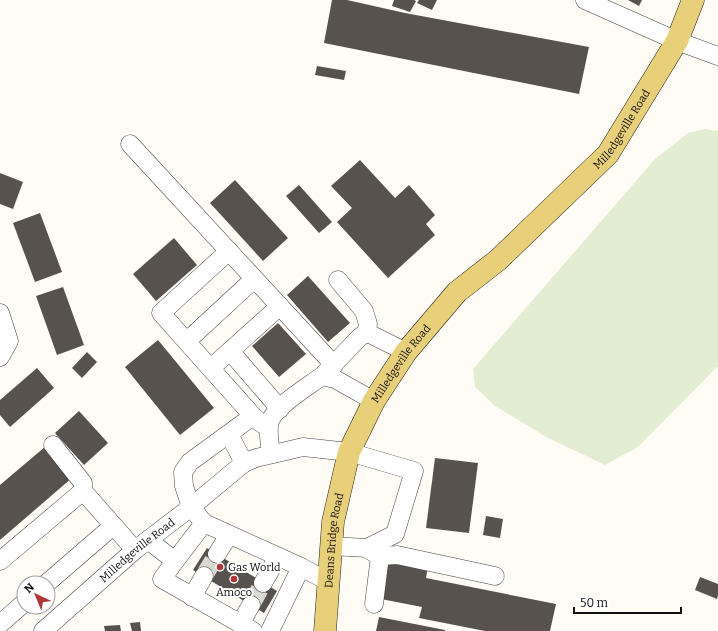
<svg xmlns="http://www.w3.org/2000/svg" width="718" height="631" font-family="Bitter,serif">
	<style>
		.pitch { fill: #e3edd2 }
		.building { fill: #58524e }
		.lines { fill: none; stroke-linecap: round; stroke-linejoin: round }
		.minor-tunnel { stroke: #dad9d3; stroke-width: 18; stroke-dasharray: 18 9; stroke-linecap: butt }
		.minor-casing { stroke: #434343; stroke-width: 19 }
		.major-casing { stroke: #212121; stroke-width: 23 }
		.minor { stroke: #fff; stroke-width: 18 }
		.major { stroke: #e8d07b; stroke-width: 22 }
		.poi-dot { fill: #b0383b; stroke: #fff; stroke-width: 1.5 }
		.labels { text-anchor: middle; stroke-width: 4; stroke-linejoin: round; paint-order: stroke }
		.street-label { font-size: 11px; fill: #101010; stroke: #fff }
		.poi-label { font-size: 11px; fill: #101010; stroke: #fff; text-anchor: start }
	</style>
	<rect width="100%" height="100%" fill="#fefcf5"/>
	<!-- pitch -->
	<polygon class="pitch" points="705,129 718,131 718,366 638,447 605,465 548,438 495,406 475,387 473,369 655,159 688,133"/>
	<!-- building -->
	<g class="building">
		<polygon points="332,0 347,0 405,13 589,47 579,94 324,43"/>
		<polygon points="394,0 414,0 416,1 410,12 392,6"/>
		<polygon points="419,0 437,0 432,10 417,3"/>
		<polygon points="628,0 642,0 639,6"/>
		<polygon points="317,66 346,71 344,80 315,75"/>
		<polygon points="360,160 395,198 409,185 435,215 426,224 435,235 388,278 337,222 352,208 331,186"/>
		<polygon points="0,173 23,182 13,209 0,204"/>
		<polygon points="235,180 288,238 263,261 210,203"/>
		<polygon points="299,185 332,222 319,233 286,196"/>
		<polygon points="40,213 62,272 35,282 13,223"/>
		<polygon points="174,238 197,265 156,301 133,274"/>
		<polygon points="308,276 350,323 328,342 287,295"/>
		<polygon points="63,287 84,345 57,355 36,296"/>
		<polygon points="278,323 306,354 279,377 252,346"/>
		<polygon points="158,340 214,408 180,435 125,367"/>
		<polygon points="87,352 97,362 82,378 72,368"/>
		<polygon points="37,368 54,388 10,427 0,415 0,400"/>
		<polygon points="79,411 108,443 84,465 55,433"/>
		<polygon points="46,446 73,477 0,540 0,485"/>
		<polygon points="435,458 478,463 469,533 426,528"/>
		<polygon points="486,516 503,519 500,538 483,535"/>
		<polygon points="207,548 277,591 264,613 193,570"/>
		<polygon points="389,560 428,567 426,578 556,604 550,631 485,631 419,618 422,607 381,599"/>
		<polygon points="700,577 718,584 718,595 717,599 695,590"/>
		<polygon points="379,617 445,630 445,631 376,631"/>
		<polygon points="140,622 141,631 132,631 130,623"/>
		<polygon points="120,625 121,631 105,631 104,626"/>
	</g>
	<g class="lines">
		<!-- minor-tunnel -->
		<g class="minor-tunnel">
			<polyline points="204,576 217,554"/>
			<polyline points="251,605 263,583"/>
		</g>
		<!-- minor casing -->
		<g class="minor-casing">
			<g id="minor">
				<polyline points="585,0 677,41 718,56"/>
				<polyline points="130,144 334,365"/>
				<polyline points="229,251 161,313 253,416 262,424 269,424"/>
				<polyline points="338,280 364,311 368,324 366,334"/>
				<polyline points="0,313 9,341 0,357"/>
				<polyline points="187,341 254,279"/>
				<polyline points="230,351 280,409"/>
				<polyline points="211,368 280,306"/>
				<polyline points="325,373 361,336 366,334 370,334 406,352"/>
				<polyline points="253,416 190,462 183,472 184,486 191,507 204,523 301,567 329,582"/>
				<polyline points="229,434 244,463"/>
				<polyline points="53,445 83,483 83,491"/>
				<path d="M271,454C270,445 268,435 269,425C271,408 309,386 322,376L335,379L374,401"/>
				<polyline points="148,540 175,561 162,579 253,631"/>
				<polyline points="369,550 380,556 374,604"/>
				<polyline points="217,554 229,535"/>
				<polyline points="380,556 397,555 495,576"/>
				<polyline points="0,561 83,491 135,550"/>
				<polyline points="175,561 204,523"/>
				<polyline points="47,583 113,526"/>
				<polyline points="263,583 278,557"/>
				<polyline points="192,597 204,576"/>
				<polyline points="0,624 24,603"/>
				<polyline points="240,624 251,605"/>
				<path id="s1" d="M43,631L135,550L191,507L244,463L256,458L303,447L349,452L414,471L395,534L367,548L331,546"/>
				<polyline points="270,631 301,567"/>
			</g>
		</g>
		<!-- major casing -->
		<g class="major-casing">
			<g id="major">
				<path id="s2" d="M325,631L333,522L349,452L374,401L406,352L457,292L498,260L608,154L677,41L693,0"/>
			</g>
		</g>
		<!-- minor -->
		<use href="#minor" class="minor"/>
		<!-- major -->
		<use href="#major" class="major"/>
	</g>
	<!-- markers -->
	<g class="poi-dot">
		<circle cx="220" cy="567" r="4"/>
		<circle cx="234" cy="579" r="4"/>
	</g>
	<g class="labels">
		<!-- street labels -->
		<g class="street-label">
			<text dy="4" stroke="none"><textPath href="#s2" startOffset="608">Milledgeville Road</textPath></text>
			<text dy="4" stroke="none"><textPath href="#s2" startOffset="284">Milledgeville Road</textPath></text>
			<text dy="4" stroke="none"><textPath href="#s2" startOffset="91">Deans Bridge Road</textPath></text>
			<text dy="4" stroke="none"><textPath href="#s1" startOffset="124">Milledgeville Road</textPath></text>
		</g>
		<!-- poi labels -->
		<g class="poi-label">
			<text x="228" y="571">Gas World</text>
			<text x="234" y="596" text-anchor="middle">Amoco</text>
		</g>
	</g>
	<!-- north arrow -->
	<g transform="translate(36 595) rotate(316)"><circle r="19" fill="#ffffff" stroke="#9f9f9f"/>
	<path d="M0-3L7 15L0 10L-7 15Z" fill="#b0383b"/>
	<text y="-6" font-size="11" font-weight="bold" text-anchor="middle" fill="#101010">N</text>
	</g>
	<!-- scale -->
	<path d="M574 607v6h107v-6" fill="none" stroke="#101010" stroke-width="2"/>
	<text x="580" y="607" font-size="12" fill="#101010" stroke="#ffffff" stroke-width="3" paint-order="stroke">50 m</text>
</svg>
